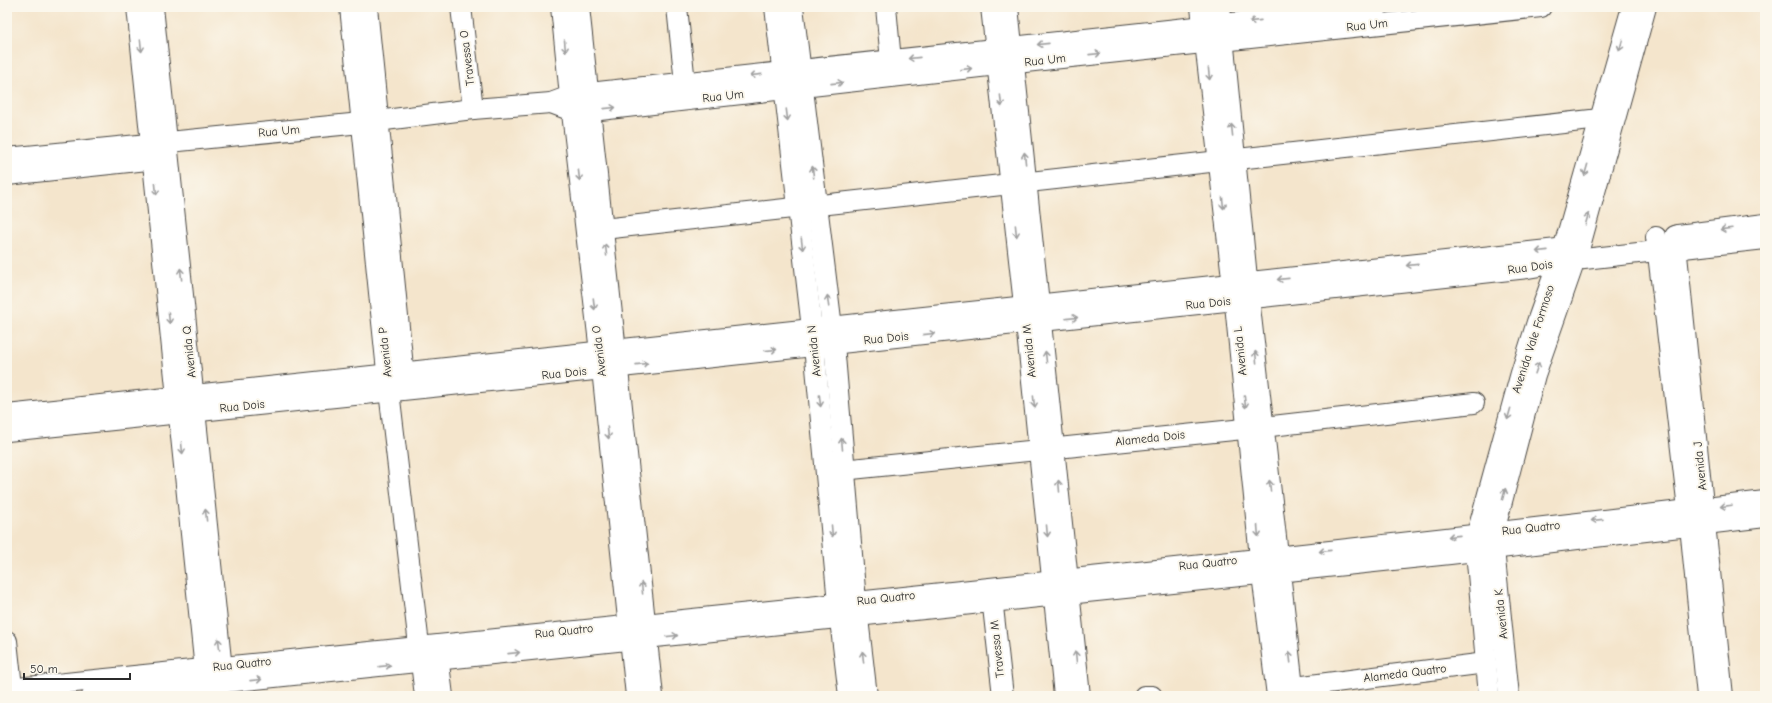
<svg xmlns="http://www.w3.org/2000/svg" width="1772" height="703" font-family="'Comic Neue',sans-serif">
	<style>
		.lines { fill: none; stroke-linecap: round; stroke-linejoin: round }
		.minor-casing { stroke: #494743; stroke-width: 22 }
		.minor { stroke: #fff; stroke-width: 20 }
		.oneway { stroke: #a0a0a0 }
		.labels { text-anchor: middle; stroke-width: 4; stroke-linejoin: round; paint-order: stroke }
		.street-label { font-size: 12px; fill: #2b2b2b; stroke: #fbf7ec }
	</style>
	<rect width="100%" height="100%" fill="#fbf7ec"/>
	<filter id="ink" filterUnits="userSpaceOnUse"><feTurbulence type="fractalNoise" baseFrequency=".025" numOctaves="2"/><feDisplacementMap in="SourceGraphic" scale="8" xChannelSelector="R" yChannelSelector="G"/><feConvolveMatrix kernelMatrix="1 2 1 2 8 2 1 2 1" color-interpolation-filters="sRGB"/></filter>
	<filter id="wash" filterUnits="userSpaceOnUse"><feTurbulence type="fractalNoise" baseFrequency=".012" numOctaves="4" result="noise"/><feDisplacementMap in="SourceGraphic" scale="16" xChannelSelector="R" yChannelSelector="G"/><feGaussianBlur stdDeviation="0.9" result="paint"/><feColorMatrix in="noise" values="0 0 0 0 0 0 0 0 0 0 0 0 0 0 0 0 0 1.4 0 .05"/><feComposite in="paint" operator="in"/></filter>
	<g filter="url(#wash)">
		<rect width="100%" height="100%" fill="#f4e5cc"/>
	</g>
	<g filter="url(#ink)">
		<g class="lines">
			<!-- minor casing -->
			<g class="minor-casing">
				<g id="minor">
					<polyline points="137,7 206,680"/>
					<polyline points="153,7 223,679"/>
					<polyline points="350,7 389,391 425,696"/>
					<polyline points="367,7 405,387"/>
					<polyline points="461,7 473,109"/>
					<polyline points="561,7 570,96 602,369 636,696"/>
					<polyline points="579,7 653,696"/>
					<polyline points="677,7 685,83"/>
					<polyline points="775,7 814,346 838,603 849,696"/>
					<polyline points="793,7 834,344 856,601 867,696"/>
					<polyline points="886,7 891,61"/>
					<polyline points="991,7 1026,323 1064,696"/>
					<polyline points="1008,7 1080,696"/>
					<polyline points="1201,7 1235,304 1260,558 1277,696"/>
					<polyline points="1220,7 1249,298 1294,696"/>
					<polyline points="551,103 572,111 591,111 1052,59 1541,7"/>
					<polyline points="7,158 361,123 473,109 551,103 570,96 589,93 1378,7"/>
					<polyline points="7,175 166,158"/>
					<polyline points="603,229 1600,119"/>
					<polyline points="1678,235 1765,224"/>
					<polyline points="1675,236 1723,696"/>
					<polyline points="1656,237 1690,526 1707,696"/>
					<polyline points="7,415 1576,247"/>
					<polyline points="7,431 548,375 1528,268 1575,260 1765,239"/>
					<polyline points="832,471 1263,427 1474,403"/>
					<polyline points="991,589 1003,696"/>
					<polyline points="7,641 13,696"/>
					<polyline points="437,648 443,696"/>
					<path d="M7,689C593,629 1180,571 1765,501"/>
					<polyline points="1279,689 1486,663"/>
					<polyline points="92,696 1450,554 1765,517"/>
					<polyline points="1144,696 1152,696"/>
					<polyline points="1489,696 1476,551 1477,534 1521,373 1537,322 1564,246 1632,7"/>
					<polyline points="1509,696 1494,549 1494,532 1535,375 1580,246 1646,7"/>
				</g>
			</g>
			<!-- minor -->
			<use href="#minor" class="minor"/>
		</g>
		<!-- one-way arrows -->
		<defs><path id="oneway-shaft" d="M-6 0H5M1.5-3L5.5 0L1.5 3" fill="none" stroke-width="1.6" stroke-linecap="round" stroke-linejoin="round"/></defs>
		<g class="oneway">
			<use href="#oneway-shaft" transform="translate(1255 21) rotate(174)"/>
			<use href="#oneway-shaft" transform="translate(1043 44) rotate(174)"/>
			<use href="#oneway-shaft" transform="translate(1621 45) rotate(106)"/>
			<use href="#oneway-shaft" transform="translate(141 46) rotate(84)"/>
			<use href="#oneway-shaft" transform="translate(565 46) rotate(85)"/>
			<use href="#oneway-shaft" transform="translate(1095 54) rotate(-6)"/>
			<use href="#oneway-shaft" transform="translate(914 58) rotate(174)"/>
			<use href="#oneway-shaft" transform="translate(966 69) rotate(-6)"/>
			<use href="#oneway-shaft" transform="translate(1209 74) rotate(84)"/>
			<use href="#oneway-shaft" transform="translate(756 75) rotate(174)"/>
			<use href="#oneway-shaft" transform="translate(837 83) rotate(-6)"/>
			<use href="#oneway-shaft" transform="translate(1001 101) rotate(84)"/>
			<use href="#oneway-shaft" transform="translate(610 108) rotate(-6)"/>
			<use href="#oneway-shaft" transform="translate(787 115) rotate(83)"/>
			<use href="#oneway-shaft" transform="translate(1232 130) rotate(-96)"/>
			<use href="#oneway-shaft" transform="translate(1025 158) rotate(-96)"/>
			<use href="#oneway-shaft" transform="translate(1586 170) rotate(106)"/>
			<use href="#oneway-shaft" transform="translate(813 172) rotate(-97)"/>
			<use href="#oneway-shaft" transform="translate(579 175) rotate(83)"/>
			<use href="#oneway-shaft" transform="translate(156 189) rotate(84)"/>
			<use href="#oneway-shaft" transform="translate(1223 203) rotate(84)"/>
			<use href="#oneway-shaft" transform="translate(1587 219) rotate(-74)"/>
			<use href="#oneway-shaft" transform="translate(1726 229) rotate(173)"/>
			<use href="#oneway-shaft" transform="translate(1016 231) rotate(84)"/>
			<use href="#oneway-shaft" transform="translate(802 244) rotate(83)"/>
			<use href="#oneway-shaft" transform="translate(606 250) rotate(-96)"/>
			<use href="#oneway-shaft" transform="translate(1542 251) rotate(174)"/>
			<use href="#oneway-shaft" transform="translate(1412 265) rotate(174)"/>
			<use href="#oneway-shaft" transform="translate(181 274) rotate(-96)"/>
			<use href="#oneway-shaft" transform="translate(1283 279) rotate(174)"/>
			<use href="#oneway-shaft" transform="translate(828 301) rotate(-97)"/>
			<use href="#oneway-shaft" transform="translate(594 304) rotate(83)"/>
			<use href="#oneway-shaft" transform="translate(169 318) rotate(84)"/>
			<use href="#oneway-shaft" transform="translate(1072 318) rotate(-6)"/>
			<use href="#oneway-shaft" transform="translate(929 334) rotate(-6)"/>
			<use href="#oneway-shaft" transform="translate(771 350) rotate(-6)"/>
			<use href="#oneway-shaft" transform="translate(1046 357) rotate(-96)"/>
			<use href="#oneway-shaft" transform="translate(1256 357) rotate(-96)"/>
			<use href="#oneway-shaft" transform="translate(642 364) rotate(-6)"/>
			<use href="#oneway-shaft" transform="translate(1537 368) rotate(-71)"/>
			<use href="#oneway-shaft" transform="translate(820 401) rotate(84)"/>
			<use href="#oneway-shaft" transform="translate(1034 402) rotate(84)"/>
			<use href="#oneway-shaft" transform="translate(1245 402) rotate(84)"/>
			<use href="#oneway-shaft" transform="translate(1509 414) rotate(106)"/>
			<use href="#oneway-shaft" transform="translate(608 433) rotate(84)"/>
			<use href="#oneway-shaft" transform="translate(842 444) rotate(-95)"/>
			<use href="#oneway-shaft" transform="translate(182 448) rotate(84)"/>
			<use href="#oneway-shaft" transform="translate(1059 486) rotate(-95)"/>
			<use href="#oneway-shaft" transform="translate(1270 486) rotate(-96)"/>
			<use href="#oneway-shaft" transform="translate(1504 494) rotate(-75)"/>
			<use href="#oneway-shaft" transform="translate(1726 506) rotate(173)"/>
			<use href="#oneway-shaft" transform="translate(206 515) rotate(-96)"/>
			<use href="#oneway-shaft" transform="translate(1597 520) rotate(174)"/>
			<use href="#oneway-shaft" transform="translate(832 531) rotate(85)"/>
			<use href="#oneway-shaft" transform="translate(1047 531) rotate(85)"/>
			<use href="#oneway-shaft" transform="translate(1258 531) rotate(85)"/>
			<use href="#oneway-shaft" transform="translate(1454 536) rotate(174)"/>
			<use href="#oneway-shaft" transform="translate(1325 551) rotate(174)"/>
			<use href="#oneway-shaft" transform="translate(642 588) rotate(-96)"/>
			<use href="#oneway-shaft" transform="translate(672 636) rotate(-6)"/>
			<use href="#oneway-shaft" transform="translate(219 644) rotate(-96)"/>
			<use href="#oneway-shaft" transform="translate(514 653) rotate(-6)"/>
			<use href="#oneway-shaft" transform="translate(863 657) rotate(-96)"/>
			<use href="#oneway-shaft" transform="translate(1076 657) rotate(-96)"/>
			<use href="#oneway-shaft" transform="translate(1290 657) rotate(-97)"/>
			<use href="#oneway-shaft" transform="translate(385 666) rotate(-6)"/>
			<use href="#oneway-shaft" transform="translate(256 680) rotate(-6)"/>
		</g>
	</g>
	<g class="labels">
		<!-- street labels -->
		<g class="street-label">
			<text transform="translate(1367 25) rotate(-6)" y="4">Rua Um</text>
			<text transform="translate(467 58) rotate(-97)" y="4">Travessa O</text>
			<text transform="translate(1045 60) rotate(-6)" y="4">Rua Um</text>
			<text transform="translate(723 96) rotate(-6)" y="4">Rua Um</text>
			<text transform="translate(279 131) rotate(-5)" y="4">Rua Um</text>
			<text transform="translate(1530 267) rotate(-8)" y="4">Rua Dois</text>
			<text transform="translate(1208 303) rotate(-6)" y="4">Rua Dois</text>
			<text transform="translate(886 338) rotate(-6)" y="4">Rua Dois</text>
			<text transform="translate(1533 339) rotate(-72)" y="4">Avenida Vale Formoso</text>
			<text transform="translate(599 351) rotate(-97)" y="4">Avenida O</text>
			<text transform="translate(814 351) rotate(-96)" y="4">Avenida N</text>
			<text transform="translate(1029 351) rotate(-96)" y="4">Avenida M</text>
			<text transform="translate(1240 351) rotate(-96)" y="4">Avenida L</text>
			<text transform="translate(189 352) rotate(-96)" y="4">Avenida Q</text>
			<text transform="translate(385 352) rotate(-96)" y="4">Avenida P</text>
			<text transform="translate(564 373) rotate(-6)" y="4">Rua Dois</text>
			<text transform="translate(242 406) rotate(-6)" y="4">Rua Dois</text>
			<text transform="translate(1150 438) rotate(-6)" y="4">Alameda Dois</text>
			<text transform="translate(1700 466) rotate(-96)" y="4">Avenida J</text>
			<text transform="translate(1531 528) rotate(-6)" y="4">Rua Quatro</text>
			<text transform="translate(1208 563) rotate(-6)" y="4">Rua Quatro</text>
			<text transform="translate(886 598) rotate(-6)" y="4">Rua Quatro</text>
			<text transform="translate(1501 614) rotate(-96)" y="4">Avenida K</text>
			<text transform="translate(564 631) rotate(-6)" y="4">Rua Quatro</text>
			<text transform="translate(997 649) rotate(-96)" y="4">Travessa M</text>
			<text transform="translate(242 664) rotate(-6)" y="4">Rua Quatro</text>
			<text transform="translate(1405 673) rotate(-7)" y="4">Alameda Quatro</text>
		</g>
	</g>
	<!-- margin -->
	<rect width="1772" height="703" fill="none" stroke="#fbf7ec" stroke-width="24"/>
	<!-- scale -->
	<path d="M24 673v6h106v-6" fill="none" stroke="#2b2b2b" stroke-width="2"/>
	<text x="30" y="673" font-size="12" fill="#2b2b2b" stroke="#fbf7ec" stroke-width="3" paint-order="stroke">50 m</text>
</svg>
